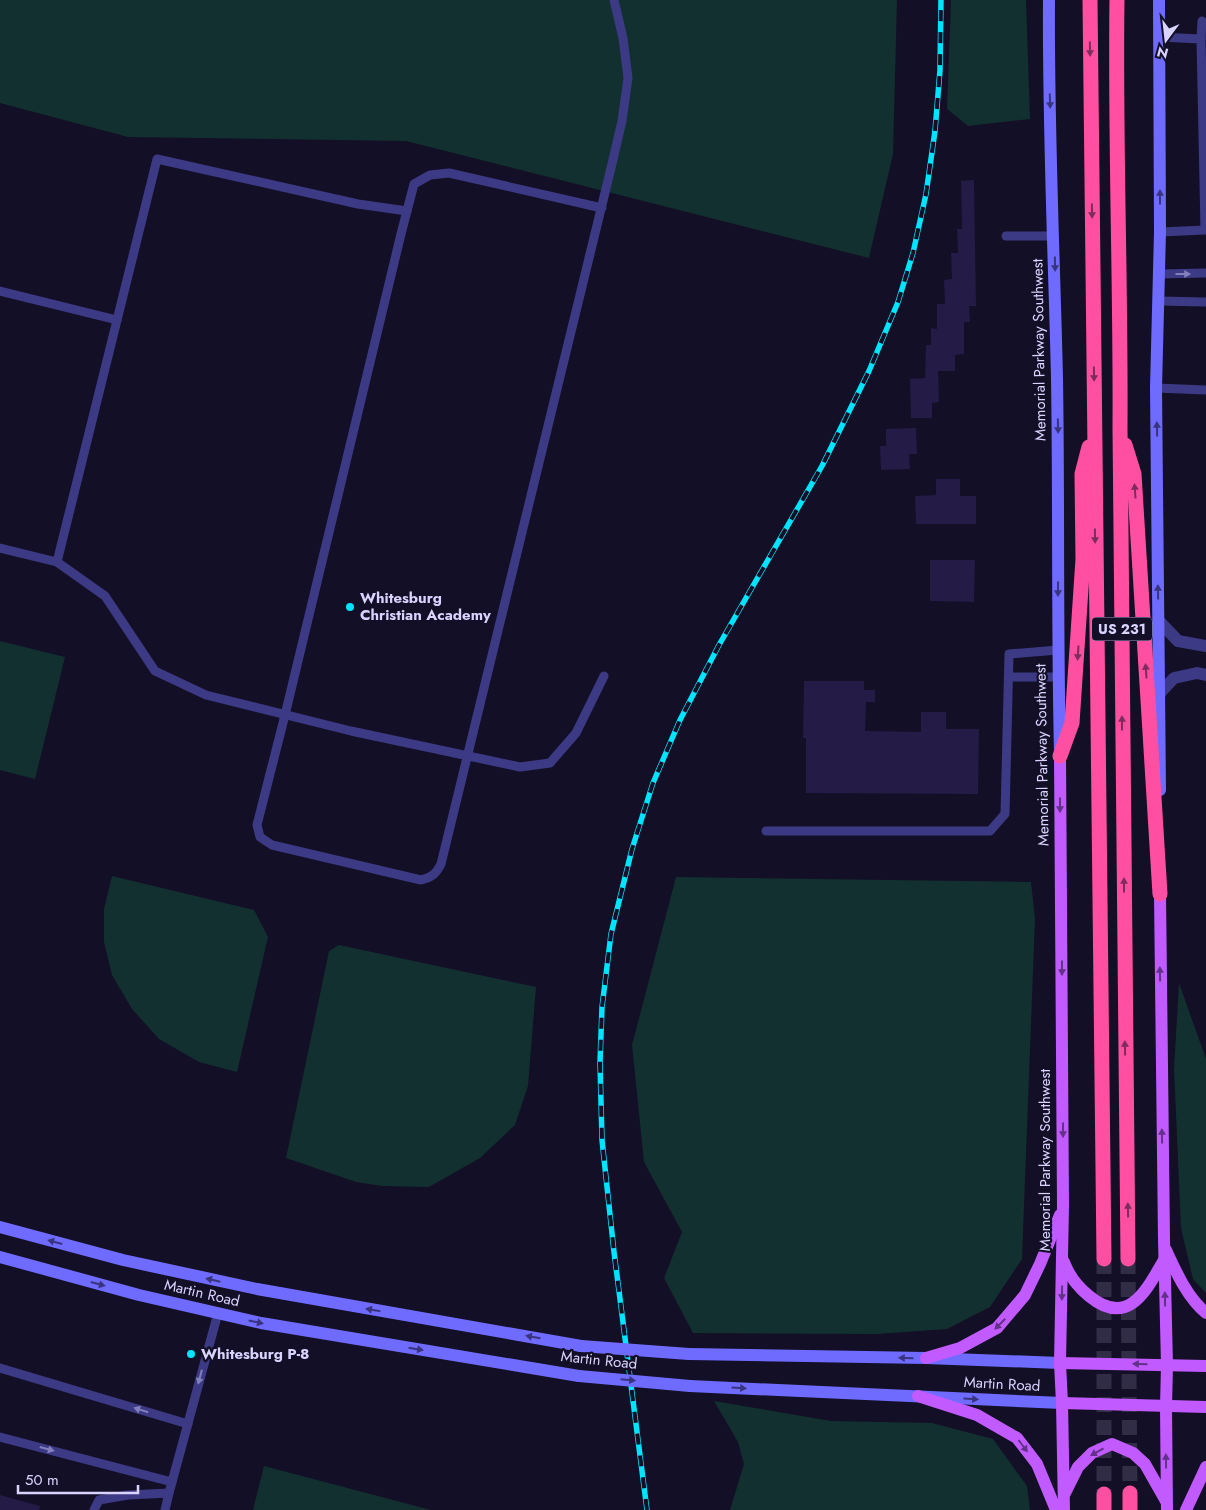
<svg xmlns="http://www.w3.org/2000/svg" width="1206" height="1510" font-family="Jost,sans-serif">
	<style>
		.grass { fill: #12302f }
		.building { fill: #241b47 }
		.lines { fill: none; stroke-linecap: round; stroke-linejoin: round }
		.highway-tunnel { stroke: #312d47; stroke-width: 15; stroke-dasharray: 15 8; stroke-linecap: butt }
		.lane { stroke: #3d3a85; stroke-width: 9 }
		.street { stroke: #3d3a85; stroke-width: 12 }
		.secondary { stroke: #6f6bff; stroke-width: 12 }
		.primary { stroke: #c25bff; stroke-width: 12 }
		.highway { stroke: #ff4fa3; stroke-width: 15 }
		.rail-casing { stroke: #00e5ff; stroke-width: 5.5 }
		.rail { stroke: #130f26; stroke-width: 4; stroke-dasharray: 11; stroke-linecap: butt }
		.secondary-bridge { stroke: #6f6bff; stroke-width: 12 }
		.oneway { fill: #7d2c5e }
		.oneway2 { fill: #38347d }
		.oneway3 { fill: #837fbc }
		.oneway4 { fill: #623188 }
		.poi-dot { fill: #00e5ff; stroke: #130f26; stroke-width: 2 }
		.labels { text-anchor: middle; stroke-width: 4.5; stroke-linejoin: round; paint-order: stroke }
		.shield { fill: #130f26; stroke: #9e99be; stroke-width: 1 }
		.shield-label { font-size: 14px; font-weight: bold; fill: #d9d4ff }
		.street-label { font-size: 15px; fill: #d9d4ff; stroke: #130f26 }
		.poi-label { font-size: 15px; font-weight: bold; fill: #d9d4ff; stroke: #130f26; text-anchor: start }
	</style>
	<rect width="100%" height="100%" fill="#130f26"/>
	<!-- grass -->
	<g class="grass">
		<polygon points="0,0 897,0 893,154 869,258 406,141 128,137 0,103"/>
		<polygon points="951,0 1026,0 1030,119 968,126 947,109"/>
		<polygon points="0,641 65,657 35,779 0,770"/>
		<polygon points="112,876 254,910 268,937 237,1072 199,1062 159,1039 132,1009 112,975 104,942 104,909"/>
		<polygon points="676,877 1031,882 1035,919 1022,1259 990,1307 947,1329 877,1334 693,1333 664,1278 682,1232 644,1162 632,1045"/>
		<polygon points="339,945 536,987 528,1086 515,1125 480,1158 429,1187 382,1186 356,1182 286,1158 329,951"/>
		<polygon points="1179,983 1206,1059 1206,1293 1193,1279 1181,1228 1174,1069"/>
		<polygon points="714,1401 831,1421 932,1423 993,1439 1027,1486 1030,1510 730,1510 744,1464 738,1442"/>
		<polygon points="264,1466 431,1510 253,1510"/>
	</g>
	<!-- building -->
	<g class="building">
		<polygon points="974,180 976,306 969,306 970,322 964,322 964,354 955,355 955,371 938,371 939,402 932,403 932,418 911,418 910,379 925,378 926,345 931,345 931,328 937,329 937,304 945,304 944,280 952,279 951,253 958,253 957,229 962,229 961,181"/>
		<polygon points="916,428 917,454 909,454 910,469 881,470 880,446 886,446 886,429"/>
		<polygon points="936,479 960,479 960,496 976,496 976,524 916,524 915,496 936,495"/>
		<polygon points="930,560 975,560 974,602 930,601"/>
		<polygon points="804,681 864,681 864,690 875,690 875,702 866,702 865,731 921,732 921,712 946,712 946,729 979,729 978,794 806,793 806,738 803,738"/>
		<polygon points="0,1495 40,1506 39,1510 0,1510"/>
	</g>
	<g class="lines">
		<!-- highway-tunnel -->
		<g class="highway-tunnel">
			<polyline points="1104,1259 1104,1494"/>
			<polyline points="1128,1259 1130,1493"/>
		</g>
		<!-- lane -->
		<g class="lane">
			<polyline points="1159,37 1201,39 1205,230 1160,232"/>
			<polyline points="1201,39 1202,21"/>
			<path d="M602,208L449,173L430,175L414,184L401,234L285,715L257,825L260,837L272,845L421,880C432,877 436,874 441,864L611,168L622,121L628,78L623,38L614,0"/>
			<polyline points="1006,236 1054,236"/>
			<polyline points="1160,274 1206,273"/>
			<polyline points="0,291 117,320"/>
			<polyline points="1159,301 1206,302"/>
			<polyline points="1156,388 1206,390"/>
			<polyline points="0,548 57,562 105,596 155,671 206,695 351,731 520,767 550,763 576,733 604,676"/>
			<polyline points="57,562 157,159 358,204 407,211"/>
			<polyline points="1009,677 1058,677"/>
			<polyline points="766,831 990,831 1005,814 1009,654 1058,650"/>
			<polyline points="0,1368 188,1424"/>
			<polyline points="0,1437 172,1482"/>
			<polyline points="94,1510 99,1500 128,1495 169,1493 218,1313"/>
			<polyline points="165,1510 169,1493"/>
		</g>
		<!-- street -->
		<g class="street">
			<polyline points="1159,621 1178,641 1206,646"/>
			<polyline points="1160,693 1174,678 1197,673 1206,675"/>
		</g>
		<!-- secondary -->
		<g class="secondary">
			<path d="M1049,0C1048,126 1054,252 1057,378C1059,503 1057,628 1060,752"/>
			<polyline points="1159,0 1160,232 1156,388 1160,790"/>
			<polyline points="0,1227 123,1260 257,1289 581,1346"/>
			<polyline points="0,1257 139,1295 261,1323 579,1376"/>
			<polyline points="689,1354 926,1358 1060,1363"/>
			<polyline points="690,1386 1062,1403"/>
		</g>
		<!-- primary -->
		<g class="primary">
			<polyline points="1060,756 1063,1205 1060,1363 1062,1403 1064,1510"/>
			<polyline points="1160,894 1164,1239 1167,1365 1166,1407 1167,1510"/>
			<path d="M1166,1250C1176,1272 1187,1297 1206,1313"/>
			<path d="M1064,1262C1069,1276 1078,1287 1089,1296C1128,1328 1146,1291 1164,1260"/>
			<polyline points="926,1358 960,1348 997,1328 1025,1295 1040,1264 1060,1215"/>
			<polyline points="1060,1363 1206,1366"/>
			<polyline points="918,1396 977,1415 1017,1438 1037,1464 1056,1510"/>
			<polyline points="1062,1403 1206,1407"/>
			<polyline points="1065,1493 1078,1467 1092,1453 1112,1444 1133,1453 1145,1464 1166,1501"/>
			<polyline points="1186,1510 1206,1467"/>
		</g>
		<!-- highway -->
		<g class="highway">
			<polyline points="1090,0 1104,1259"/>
			<path d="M1117,0C1115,143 1121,285 1120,428L1128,1259"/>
			<polyline points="1125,445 1134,474 1160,894"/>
			<polyline points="1060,756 1072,723 1083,559 1082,474 1089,447"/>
			<polyline points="1130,1493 1130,1510"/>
			<polyline points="1104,1494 1104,1510"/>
		</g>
		<!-- rail casing -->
		<g class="rail-casing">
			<polyline id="rail" points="647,1510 614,1252 602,1140 600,1063 602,1007 611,934 632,849 653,783 680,720 719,645 822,466 869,371 898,302 913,253 926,194 935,131 940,70 941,0"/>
		</g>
		<!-- rail -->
		<use href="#rail" class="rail"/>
		<!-- secondary-bridge -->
		<g class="secondary-bridge">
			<polyline points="581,1346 689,1354"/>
			<polyline points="579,1376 690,1386"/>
		</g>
	</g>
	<!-- one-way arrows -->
	<defs><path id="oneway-solid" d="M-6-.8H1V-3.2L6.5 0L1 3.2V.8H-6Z" transform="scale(1.25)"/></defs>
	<g class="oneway">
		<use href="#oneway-solid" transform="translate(1090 49) rotate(89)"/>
		<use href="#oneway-solid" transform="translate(1092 211) rotate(89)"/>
		<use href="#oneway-solid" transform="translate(1094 374) rotate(89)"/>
		<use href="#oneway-solid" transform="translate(1135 491) rotate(-94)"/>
		<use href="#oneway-solid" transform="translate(1095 536) rotate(89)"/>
		<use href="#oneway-solid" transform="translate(1078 653) rotate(94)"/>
		<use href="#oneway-solid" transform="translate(1146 671) rotate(-94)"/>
		<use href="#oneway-solid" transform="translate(1122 723) rotate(-90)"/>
		<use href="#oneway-solid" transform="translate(1124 885) rotate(-90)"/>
		<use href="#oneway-solid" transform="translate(1125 1048) rotate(-91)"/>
		<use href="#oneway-solid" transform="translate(1128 1210) rotate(-91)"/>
	</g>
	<g class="oneway2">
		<use href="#oneway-solid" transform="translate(1050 101) rotate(88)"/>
		<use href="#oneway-solid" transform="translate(1160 197) rotate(-90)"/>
		<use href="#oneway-solid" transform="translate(1055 264) rotate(89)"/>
		<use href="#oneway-solid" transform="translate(1058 426) rotate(89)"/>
		<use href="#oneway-solid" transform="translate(1157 429) rotate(-91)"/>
		<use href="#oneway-solid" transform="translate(1058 589) rotate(90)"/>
		<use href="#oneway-solid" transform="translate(1158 592) rotate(-91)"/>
		<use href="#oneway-solid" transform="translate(55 1242) rotate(-165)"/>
		<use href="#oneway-solid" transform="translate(213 1280) rotate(-167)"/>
		<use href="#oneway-solid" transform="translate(98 1284) rotate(15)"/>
		<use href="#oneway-solid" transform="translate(373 1310) rotate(-170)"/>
		<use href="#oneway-solid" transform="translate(256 1322) rotate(12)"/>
		<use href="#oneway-solid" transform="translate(533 1337) rotate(-170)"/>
		<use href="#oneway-solid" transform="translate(416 1349) rotate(9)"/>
		<use href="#oneway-solid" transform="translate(906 1358) rotate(-179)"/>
		<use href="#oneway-solid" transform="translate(628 1380) rotate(5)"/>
		<use href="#oneway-solid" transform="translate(739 1388) rotate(3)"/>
		<use href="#oneway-solid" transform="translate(971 1399) rotate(3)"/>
	</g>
	<g class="oneway3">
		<use href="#oneway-solid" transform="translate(1183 274)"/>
		<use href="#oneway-solid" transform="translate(200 1377) rotate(105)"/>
		<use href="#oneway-solid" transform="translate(141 1410) rotate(-163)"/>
		<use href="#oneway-solid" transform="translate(47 1449) rotate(15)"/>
	</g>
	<g class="oneway4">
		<use href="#oneway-solid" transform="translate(1060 805) rotate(90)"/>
		<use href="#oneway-solid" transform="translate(1062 968) rotate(90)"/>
		<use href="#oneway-solid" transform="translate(1160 974) rotate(-91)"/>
		<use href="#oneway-solid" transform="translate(1063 1130) rotate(90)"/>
		<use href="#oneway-solid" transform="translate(1162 1136) rotate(-91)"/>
		<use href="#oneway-solid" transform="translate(1062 1293) rotate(91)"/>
		<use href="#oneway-solid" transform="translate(1165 1299) rotate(-91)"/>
		<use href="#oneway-solid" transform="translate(1000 1324) rotate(135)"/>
		<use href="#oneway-solid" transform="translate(1140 1364) rotate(-179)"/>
		<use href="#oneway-solid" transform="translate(1023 1446) rotate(53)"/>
		<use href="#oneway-solid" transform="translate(1097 1452) rotate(151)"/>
		<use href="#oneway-solid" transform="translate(1166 1461) rotate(-91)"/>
	</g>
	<!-- markers -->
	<g class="poi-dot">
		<circle cx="350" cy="607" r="5"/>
		<circle cx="191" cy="1354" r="5"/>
	</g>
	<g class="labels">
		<!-- shield labels -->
		<rect class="shield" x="1092" y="617.5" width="60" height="23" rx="4"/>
		<g class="shield-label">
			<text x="1122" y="634">US 231</text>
		</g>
		<!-- street labels -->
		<g class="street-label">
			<text transform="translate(1039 350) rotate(-91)" y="5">Memorial Parkway Southwest</text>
			<text transform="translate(1042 755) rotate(-91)" y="5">Memorial Parkway Southwest</text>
			<text transform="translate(1045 1160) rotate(-90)" y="5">Memorial Parkway Southwest</text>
			<text transform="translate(202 1293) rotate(13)" y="5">Martin Road</text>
			<text transform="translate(599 1360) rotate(6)" y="5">Martin Road</text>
			<text transform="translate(1002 1384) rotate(3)" y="5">Martin Road</text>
		</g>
		<!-- poi labels -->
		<g class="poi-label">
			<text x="360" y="603">Whitesburg<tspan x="360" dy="17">Christian Academy</tspan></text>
			<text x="201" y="1359">Whitesburg P-8</text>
		</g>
	</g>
	<!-- north arrow -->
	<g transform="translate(1166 40) rotate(195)" stroke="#130f26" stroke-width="4" paint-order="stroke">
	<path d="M0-4L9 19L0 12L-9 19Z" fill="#d9d4ff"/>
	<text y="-8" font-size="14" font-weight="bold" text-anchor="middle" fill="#d9d4ff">N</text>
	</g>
	<!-- scale -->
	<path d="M18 1485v8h120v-8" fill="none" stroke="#d9d4ff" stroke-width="2.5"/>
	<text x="25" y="1485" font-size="15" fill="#d9d4ff" stroke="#130f26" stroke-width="4" paint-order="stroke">50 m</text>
</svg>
